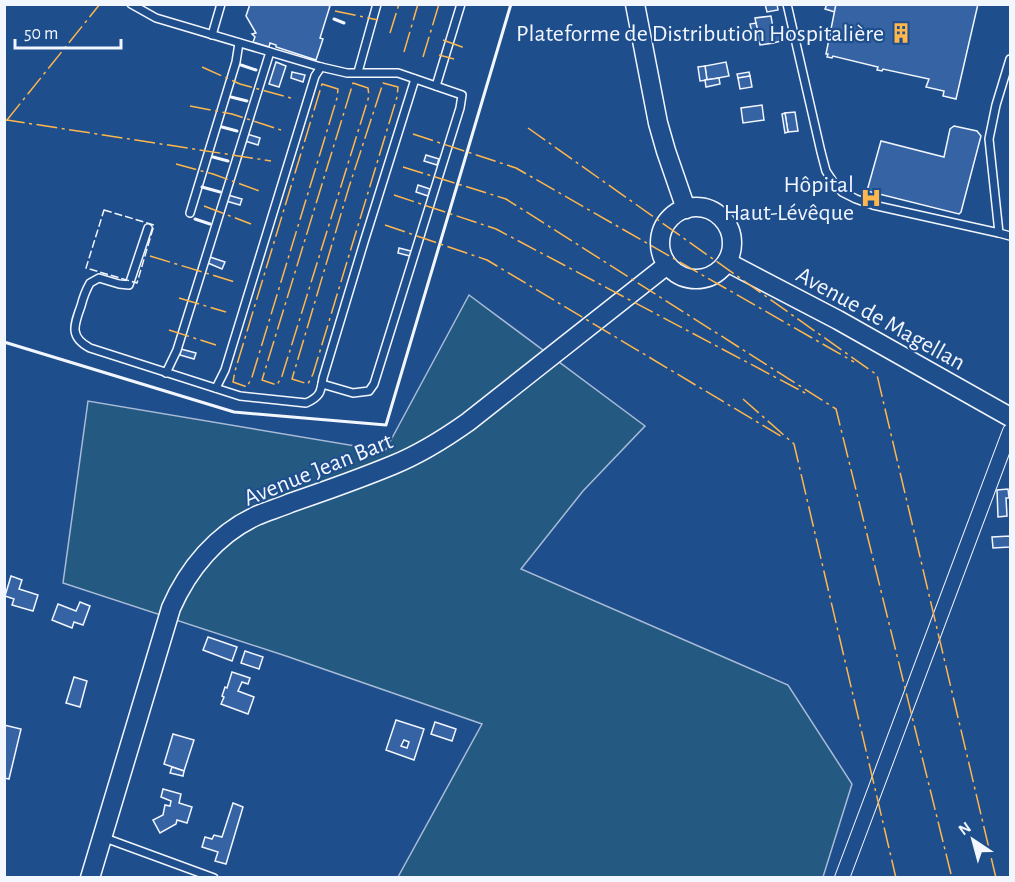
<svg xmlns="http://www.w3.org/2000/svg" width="1015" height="882" font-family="'Alegreya Sans',sans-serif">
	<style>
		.green { fill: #245a82; stroke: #a8bbd7; stroke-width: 1.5 }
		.building { fill: #3563a3; stroke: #f2f6ff; stroke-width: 1.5; fill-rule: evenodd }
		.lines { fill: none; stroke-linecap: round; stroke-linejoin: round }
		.lane-casing { stroke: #f2f6ff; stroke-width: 10 }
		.street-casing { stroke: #f2f6ff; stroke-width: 16 }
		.secondary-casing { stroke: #f2f6ff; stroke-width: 21 }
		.lane { stroke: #1f4e8c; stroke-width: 7 }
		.street { stroke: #1f4e8c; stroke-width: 14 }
		.secondary { stroke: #1f4e8c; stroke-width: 18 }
		.fence { stroke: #f2f6ff; stroke-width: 1.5; stroke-dasharray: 8 3; stroke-linecap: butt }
		.wall { stroke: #f2f6ff; stroke-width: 3 }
		.power { stroke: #ffb74d; stroke-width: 1.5; stroke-dasharray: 21 4.5 3 4.5; stroke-linecap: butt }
		.labels { text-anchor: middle; stroke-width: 4.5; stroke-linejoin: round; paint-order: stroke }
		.poi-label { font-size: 24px; fill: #f2f6ff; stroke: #1f4e8c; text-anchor: end }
		.street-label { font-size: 24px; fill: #f2f6ff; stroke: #1f4e8c }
	</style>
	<rect width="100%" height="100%" fill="#1f4e8c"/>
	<!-- green -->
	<polygon class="green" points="469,295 645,426 583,491 521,569 788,685 852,784 823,877 398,877 482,724 286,656 63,583 88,401 385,451"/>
	<!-- building -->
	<g class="building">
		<polygon points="250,4 324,4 330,6 320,38 323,39 316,60 276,47 276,45 270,43 269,47 253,42 255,37 252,34 256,33 246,16"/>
		<polygon points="765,4 777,4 778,10 767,12"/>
		<polygon points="827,4 836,4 835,12 825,9"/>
		<polygon points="836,4 978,4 956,99 943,96 944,91 926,87 929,79 883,69 882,71 877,70 878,67 833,56 832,58 827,57 828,54 826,54"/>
		<polygon points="771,16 774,35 772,35 773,43 760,45 755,18"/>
		<polygon points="756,23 758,32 752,33 750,24"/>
		<polygon points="784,33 785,40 773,43 772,35"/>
		<polygon points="276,62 286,66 279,87 269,84"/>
		<polygon points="726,62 729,76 707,80 705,66"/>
		<polygon points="705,66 707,80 700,81 698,67"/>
		<polygon points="292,72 305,75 303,82 291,78"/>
		<polygon points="749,72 750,76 738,78 737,74"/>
		<polygon points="750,76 752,87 740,89 738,78"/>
		<polygon points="719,78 720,84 706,87 705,80"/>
		<polygon points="762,105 764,120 743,123 741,108"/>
		<polygon points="795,112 798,131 788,132 785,113"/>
		<polygon points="785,113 788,132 785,133 782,114"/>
		<polygon points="954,126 977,131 981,136 961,212 959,214 867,191 881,141 944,157 950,129"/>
		<polygon points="247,134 260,138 258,145 245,141"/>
		<polygon points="426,155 439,159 437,165 424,161"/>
		<polygon points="418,185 430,189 428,196 416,192"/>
		<polygon points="228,195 242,199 240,205 226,201"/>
		<polygon points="399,248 411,251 410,256 398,253"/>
		<polygon points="210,257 225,262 222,269 208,263"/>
		<polygon points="181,349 196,353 194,359 180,355"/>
		<polygon points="1008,489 1009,498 1006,498 1007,516 998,517 997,490"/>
		<polygon points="1010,536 1010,547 993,548 992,537"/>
		<polygon points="11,576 22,580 19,589 38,595 33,611 12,605 14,599 5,596"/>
		<polygon points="80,602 90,606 83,625 74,622 72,628 52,620 58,604 76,611"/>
		<polygon points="208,637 237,647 232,661 203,650"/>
		<polygon points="245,651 263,657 259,669 241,663"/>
		<polygon points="232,672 250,678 248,684 242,682 238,691 254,697 248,714 221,704 224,697 222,696 225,687 227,688"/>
		<polygon points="74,677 87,681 80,707 66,703"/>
		<path d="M396,720L424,729L414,760L386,750ZM404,740L409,742L407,748L401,746Z"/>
		<polygon points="435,722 456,729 452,741 431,734"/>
		<polygon points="4,725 21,729 9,779 4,778"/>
		<polygon points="173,734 194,740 184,771 164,764"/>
		<polygon points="172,767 184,771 183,776 170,773"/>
		<polygon points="163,789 181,794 179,803 192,807 187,823 177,820 176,824 160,833 153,820 163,815 165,805 170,806 171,801 161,797"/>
		<polygon points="233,803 243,807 226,864 215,861 218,852 202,847 205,837 212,839 214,835 222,837"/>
	</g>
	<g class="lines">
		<!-- lane casing -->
		<g class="lane-casing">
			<g id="lane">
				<polyline points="131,4 156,18 321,67 347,73 398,73 462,95 460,108 374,384 369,391 353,393 322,384"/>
				<polyline points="787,4 821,152 826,171 834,183 842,192 856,199 873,205 999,233"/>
				<polyline points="212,35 221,4"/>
				<polyline points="1010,59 996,105 989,139 999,233 1010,236"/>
				<polyline points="358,72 377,4"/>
				<polyline points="436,86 461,4"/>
				<polyline points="190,213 236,62 239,43"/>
				<path d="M148,228L129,285L119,284L99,278L90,283C86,290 83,298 81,306C74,325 69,337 90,348L240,396L306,403C320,397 321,392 323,378L364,242L415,79"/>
				<polyline points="166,373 177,350 270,52"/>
				<polyline points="216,388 225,370 315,76 321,67"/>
				<polyline points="105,838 214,878"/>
			</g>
		</g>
		<!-- street casing -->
		<g class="street-casing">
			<polyline id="street" points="842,878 1010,431"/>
		</g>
		<!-- secondary casing -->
		<g class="secondary-casing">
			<g id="secondary">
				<polyline points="635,4 658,123 666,151 686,209"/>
				<circle cx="696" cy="243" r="36"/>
				<polyline points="727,262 838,320 1010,417"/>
				<path d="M90,878L171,608C188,569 217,534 256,516C267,511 279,508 290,503C325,491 359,479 393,465C420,454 444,439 468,422L667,265"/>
			</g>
		</g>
		<!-- lane -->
		<use href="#lane" class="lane"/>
		<!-- street -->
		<use href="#street" class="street"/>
		<!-- secondary -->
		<use href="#secondary" class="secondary"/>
		<!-- fence -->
		<polygon class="fence" points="104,210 154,225 137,283 86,268"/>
		<!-- wall -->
		<g class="wall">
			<polyline points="334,19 344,23"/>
			<polyline points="241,65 256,70"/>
			<polyline points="231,97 247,101"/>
			<polyline points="222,127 237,131"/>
			<polyline points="213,157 228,161"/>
			<polyline points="202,187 220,192"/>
			<polyline points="195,219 210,224"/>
			<polyline points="4,342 234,412 386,425 511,4"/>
		</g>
		<!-- power -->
		<g class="power">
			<polyline points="476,4 478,5"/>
			<polyline points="335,11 378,20"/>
			<polyline points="390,33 399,4"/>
			<polyline points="443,40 465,48"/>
			<polyline points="404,52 418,4"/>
			<polyline points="439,55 454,59"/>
			<polyline points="423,57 439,4"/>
			<polyline points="202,67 240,84 291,98"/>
			<polygon points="353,83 368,88 369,96 282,376 277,385 262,380"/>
			<polygon points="383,83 398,87 397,97 313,374 308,384 292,379 349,187"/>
			<polygon points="322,84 338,89 337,98 252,377 247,387 233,382 235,371"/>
			<polyline points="190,106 232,114 281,130"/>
			<polyline points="7,120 100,4"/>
			<polyline points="4,121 7,120 271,161"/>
			<polyline points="528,128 877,375 996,878"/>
			<polyline points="413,134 516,168 854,362"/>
			<polyline points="176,164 213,174 262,192"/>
			<polyline points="403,167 506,199 836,409 952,878"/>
			<polyline points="394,195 496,229 807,394"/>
			<polyline points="204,206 251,224"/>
			<polyline points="385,225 487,260 784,438"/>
			<polyline points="150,256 235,282"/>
			<polyline points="179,298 226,312"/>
			<polyline points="169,330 216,345"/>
			<polyline points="743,399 794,444 896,878"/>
		</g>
	</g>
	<!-- icons -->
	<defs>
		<g id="building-bare" transform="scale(1.62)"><path d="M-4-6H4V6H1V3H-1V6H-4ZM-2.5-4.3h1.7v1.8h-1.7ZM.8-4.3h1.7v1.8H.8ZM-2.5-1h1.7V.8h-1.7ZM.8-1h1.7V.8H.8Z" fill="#ffb74d" stroke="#1f4e8c" stroke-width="2.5" paint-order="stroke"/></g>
		<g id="hospital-bare" transform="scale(1.62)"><path d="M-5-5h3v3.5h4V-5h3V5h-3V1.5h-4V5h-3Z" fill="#ffb74d" stroke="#1f4e8c" stroke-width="2.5" paint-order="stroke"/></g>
	</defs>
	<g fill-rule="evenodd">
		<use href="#building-bare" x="901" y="33"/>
		<use href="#hospital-bare" x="871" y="198"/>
	</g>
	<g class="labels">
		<!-- poi labels -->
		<g class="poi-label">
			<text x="884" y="41">Plateforme de Distribution Hospitalière</text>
			<text x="854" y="192">Hôpital<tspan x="854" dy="28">Haut-Lévêque</tspan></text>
		</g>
		<!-- street labels -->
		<g class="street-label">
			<text transform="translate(881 318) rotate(29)" y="8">Avenue de Magellan</text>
			<text transform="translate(318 469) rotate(-22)" y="8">Avenue Jean Bart</text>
		</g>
	</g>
	<!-- border -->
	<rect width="1015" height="882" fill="none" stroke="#f2f6ff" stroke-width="12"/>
	<!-- north arrow -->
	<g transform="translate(973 840) rotate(324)" stroke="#1f4e8c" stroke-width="4.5" paint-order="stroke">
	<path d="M0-4.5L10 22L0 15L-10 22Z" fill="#f2f6ff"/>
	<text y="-9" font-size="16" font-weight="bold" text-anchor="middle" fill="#f2f6ff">N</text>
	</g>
	<!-- scale -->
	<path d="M15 39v9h106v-9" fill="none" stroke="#f2f6ff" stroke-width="3"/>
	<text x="24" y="39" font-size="18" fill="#f2f6ff" stroke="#1f4e8c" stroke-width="4.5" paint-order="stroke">50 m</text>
</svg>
